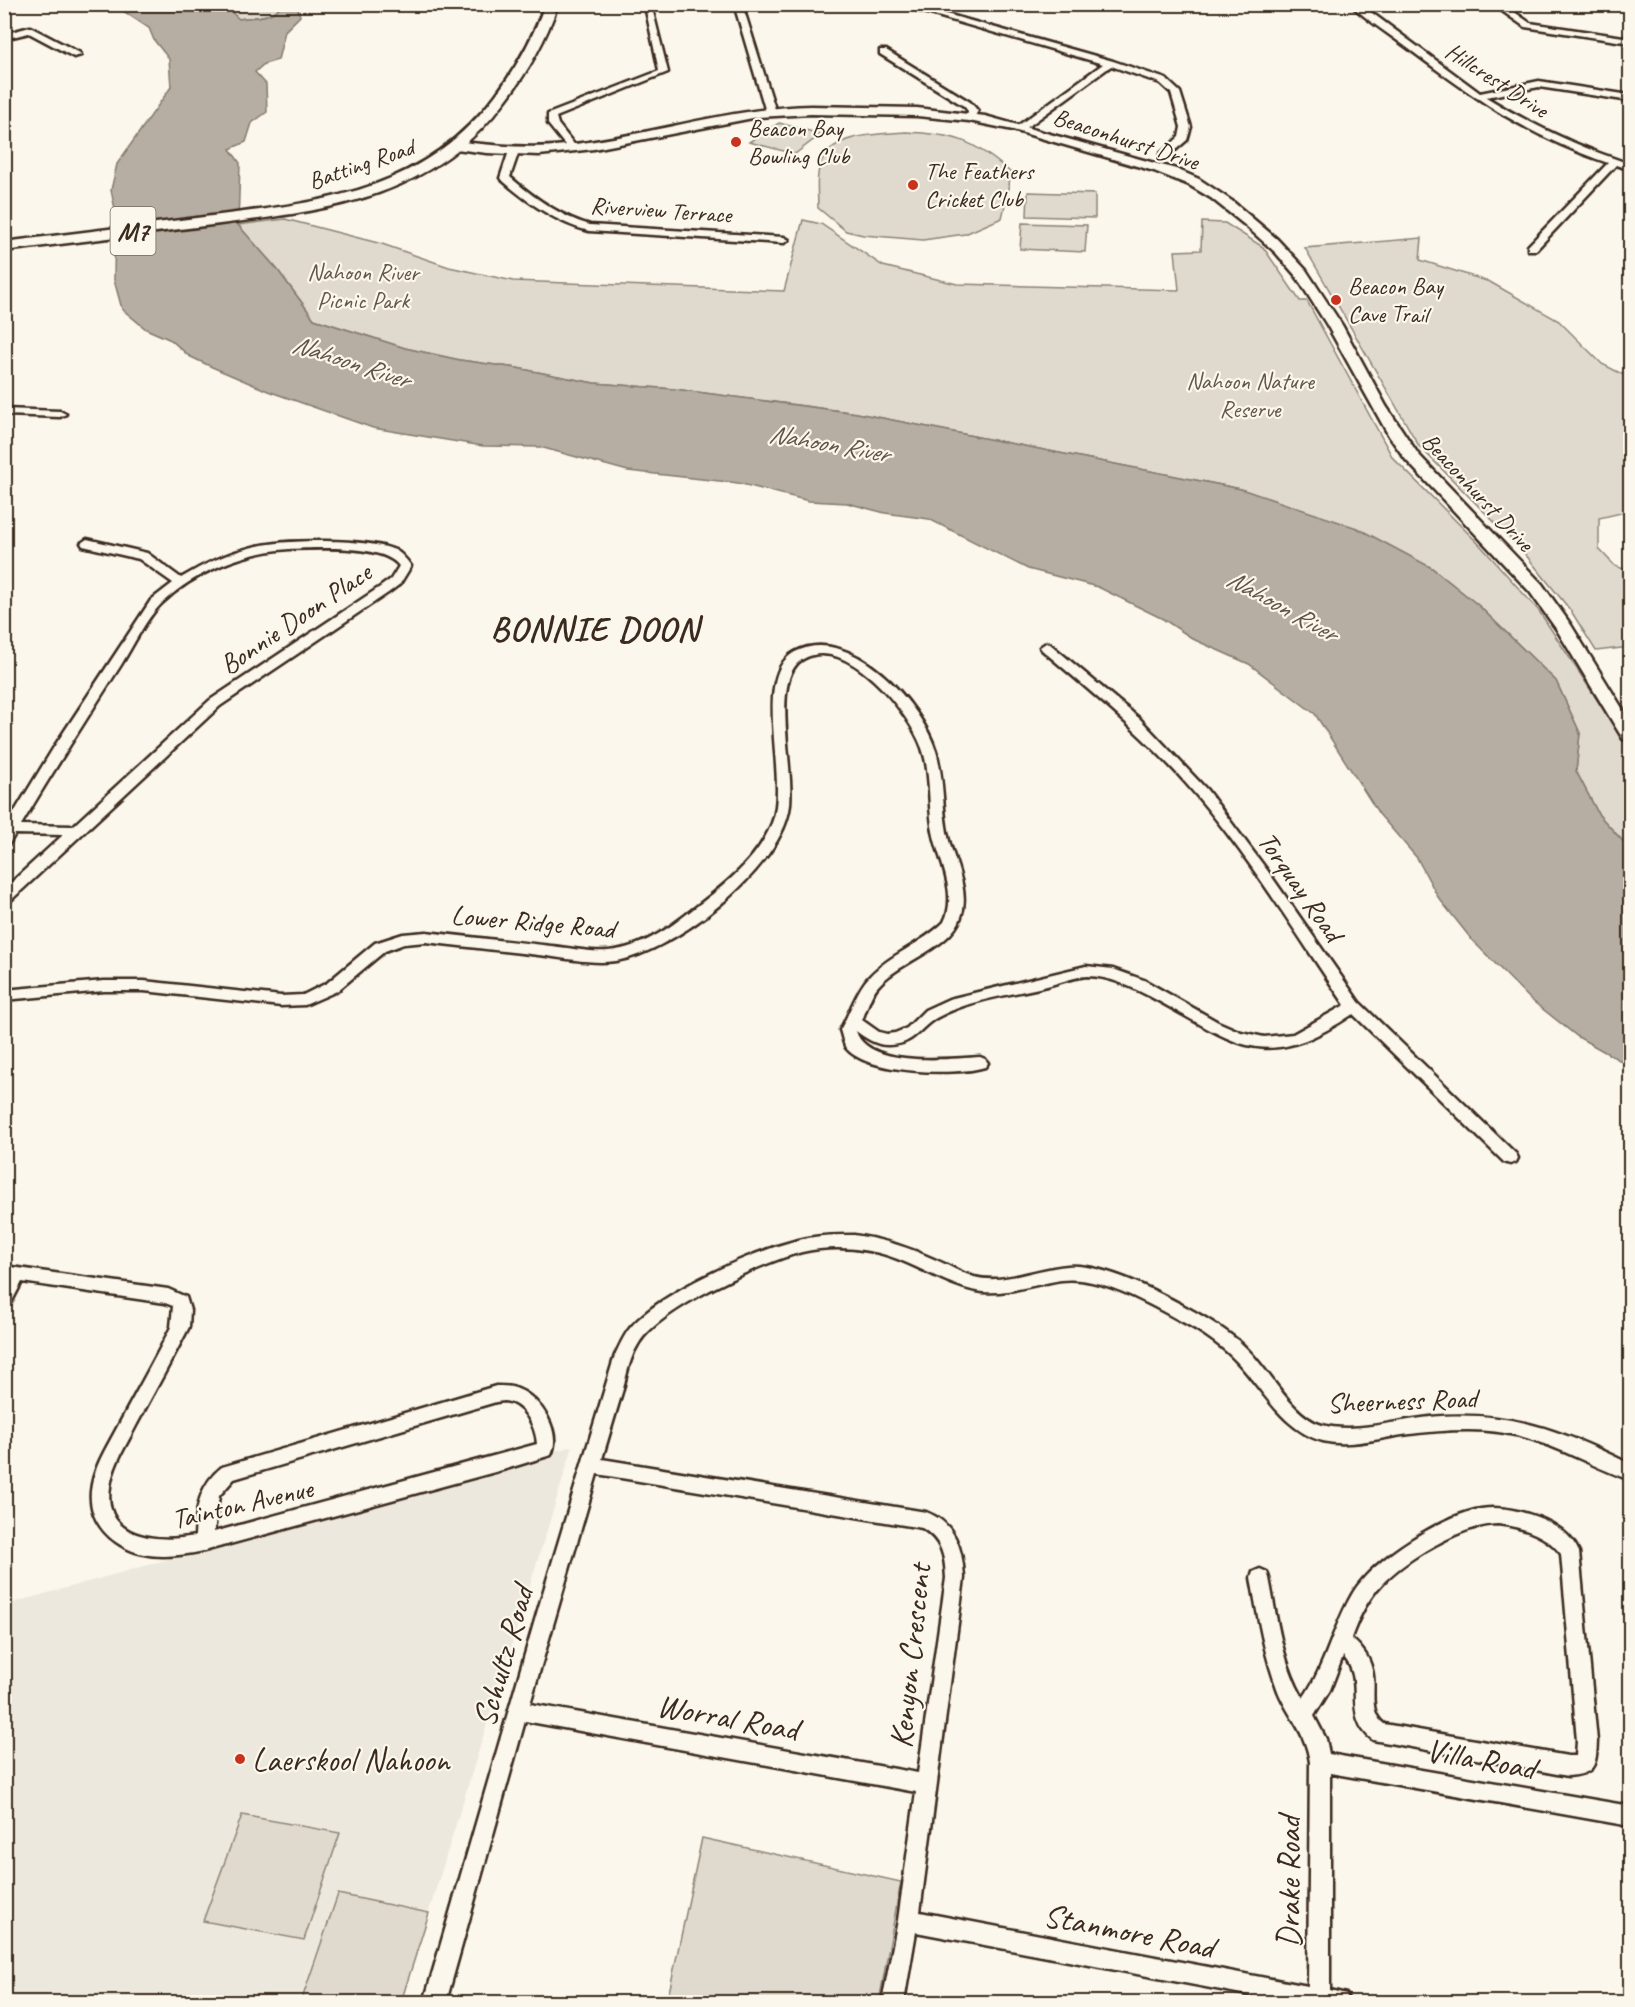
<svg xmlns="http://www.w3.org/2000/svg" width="1635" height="2007" font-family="Caveat,sans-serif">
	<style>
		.built { fill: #ede8dd }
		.green { fill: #dfd9ce; stroke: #8d8276; stroke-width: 1.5 }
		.water { fill: #b6aea2; stroke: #85796d; stroke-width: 1.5 }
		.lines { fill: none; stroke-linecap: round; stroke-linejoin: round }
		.street-casing { stroke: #3b2a1e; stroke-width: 5 }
		.secondary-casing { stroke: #3b2a1e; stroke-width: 5 }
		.primary-casing { stroke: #3b2a1e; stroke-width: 5 }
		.street { fill: #fbf7ec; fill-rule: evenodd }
		.secondary { fill: #fbf7ec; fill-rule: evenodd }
		.primary { fill: #fbf7ec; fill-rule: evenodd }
		.poi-dot { fill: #c8321e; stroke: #fbf7ec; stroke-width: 2 }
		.labels { text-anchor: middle; stroke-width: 4.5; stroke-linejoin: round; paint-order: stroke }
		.far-street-label { font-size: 24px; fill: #3b2a1e; stroke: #fbf7ec }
		.far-poi-label { font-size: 24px; fill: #3b2a1e; stroke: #fbf7ec; text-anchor: start }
		.far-park-label { font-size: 24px; fill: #64564a; stroke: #fbf7ec }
		.far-water-label { font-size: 26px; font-style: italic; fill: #605246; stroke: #fbf7ec }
		.shield { fill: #fbf7ec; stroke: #75685c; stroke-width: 1.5 }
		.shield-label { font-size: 27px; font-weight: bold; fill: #3b2a1e }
		.street-label { font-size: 28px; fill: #3b2a1e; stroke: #fbf7ec }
		.near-street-label { font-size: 33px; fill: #3b2a1e; stroke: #fbf7ec }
		.near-poi-label { font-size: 33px; fill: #3b2a1e; stroke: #fbf7ec; text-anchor: start }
		.district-label { font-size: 34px; font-weight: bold; letter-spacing: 1.5px; fill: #3b2a1e; stroke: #fbf7ec }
	</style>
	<rect width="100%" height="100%" fill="#fbf7ec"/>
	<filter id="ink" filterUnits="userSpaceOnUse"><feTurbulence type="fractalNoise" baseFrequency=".0167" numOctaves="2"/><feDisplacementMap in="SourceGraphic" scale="12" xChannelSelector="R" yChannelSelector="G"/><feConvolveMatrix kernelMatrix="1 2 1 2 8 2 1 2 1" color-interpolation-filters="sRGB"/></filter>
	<g filter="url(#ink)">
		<!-- built -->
		<polygon class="built" points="573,1446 401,2002 5,2002 5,1605"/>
		<!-- green -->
		<g class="green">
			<path d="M224,5H281C274,18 252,17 238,19Z"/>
			<polygon points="779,123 821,134 795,154 749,142"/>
			<path d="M905,132C954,134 972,139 1010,172L1009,188L1002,218L965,234L923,240L863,235L846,231L818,208C818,193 815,174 822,160C835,133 880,134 905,132Z"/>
			<polygon points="1028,192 1095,194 1095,218 1027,216"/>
			<polygon points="285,219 382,244 449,267 513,281 784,291 803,220 821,224 883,266 957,284 1179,290 1175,251 1201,250 1202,222 1225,223 1263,247 1300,301 1307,301 1393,458 1480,545 1539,611 1630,750 1630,849 1599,815 1576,771 1580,733 1556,681 1478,605 1432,568 1241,489 857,413 674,389 594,383 517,368 460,360 405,348 314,319 277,269 238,225"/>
			<polygon points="1022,223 1087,225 1085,252 1020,249"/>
			<polygon points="1422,238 1420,260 1490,282 1559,321 1602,364 1630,378 1630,511 1599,518 1599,549 1615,566 1630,571 1630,647 1596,651 1571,611 1521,549 1419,446 1305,248"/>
			<polygon points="242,1815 340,1833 304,1940 203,1921"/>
			<polygon points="702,1838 901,1882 879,2002 667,2002"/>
			<polygon points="338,1894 429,1913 401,2002 301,2002"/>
		</g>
		<!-- water -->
		<path class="water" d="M114,5H224L239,19C252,17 274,18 281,5H297L300,16L285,31L278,60L264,64L255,72L266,84L267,112L252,123L246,142L230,149L240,163L238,225L277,269L314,319L405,348L460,360L517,368L594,383L674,389L857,413L1241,489L1357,528L1432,568L1478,605L1556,681L1580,733L1576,771L1599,815L1630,849V1066L1578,1037L1530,999L1472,940L1438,897L1417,858L1379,814L1315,714L1249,664L1195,640L1163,619L1098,587L1028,569L929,519L885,513L847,503L809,501L738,483L628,471L540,447L483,446L373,428L268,391L212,367L189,356L171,340L146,329L122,309L114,280L115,209L111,190L117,164L171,87L169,59L154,40L149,28Z"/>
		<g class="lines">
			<!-- street casing -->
			<g class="street-casing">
				<g id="street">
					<polygon points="734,4 742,4 776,112 774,114 766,112"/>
					<polygon points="896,4 911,4 1113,61 1166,79 1180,92 1191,127 1187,140 1166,158 1160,158 1160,154 1179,137 1181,127 1171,93 1160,83 1111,66 1022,131 1016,131 1016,127 1103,64"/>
					<path d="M1350,4H1360L1480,93L1539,81L1630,95V101L1539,87L1486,97C1533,126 1579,147 1630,164V170L1616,165L1536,250H1528V246L1608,163C1529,136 1478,101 1413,52C1392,36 1369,22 1350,4Z"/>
					<polygon points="1492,4 1503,4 1530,23 1630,38 1630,43 1525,27"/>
					<polygon points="645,6 652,8 668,72 556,117 558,124 577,148 569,150 548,124 548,114 659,71"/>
					<polygon points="30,27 80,53 81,55 74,57 29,33 4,39 4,34"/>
					<polygon points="880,50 886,50 970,102 978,111 973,119 967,119 968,111 964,106 880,54"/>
					<path d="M514,148L519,151L510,177C533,197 561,217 590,225L784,237L789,240L784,243L589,231C557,223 527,202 502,180L500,178L509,151Z"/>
					<polygon points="4,409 60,411 66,414 60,417 4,415"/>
					<path d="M87,539L147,553L181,578C204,564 228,553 253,547C283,539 367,538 395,550C402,554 406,559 411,566L400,584L388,593L220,706L9,902L4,903V889L63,835L15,834L9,844L4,846V829L54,747L151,600L173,583L139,559L83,546L81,543ZM289,549C316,548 383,544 399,566L391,579L380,587L210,700L73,826L21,825C53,771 87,718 121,665C133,646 145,620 161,604C194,572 244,552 289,549Z"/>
					<path d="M1046,643L1050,644L1140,719L1207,790L1267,870L1359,1002L1516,1154L1518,1158L1516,1162L1510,1164L1504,1162L1353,1014C1261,1076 1236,1042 1151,997C1131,987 1110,976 1087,976C1074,977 1059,983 1047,986C1011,995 971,999 938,1017C920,1026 915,1045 889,1045C877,1046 865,1038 856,1031C867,1068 949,1059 980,1057L985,1059L988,1063L985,1067C956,1076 867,1074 846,1048C843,1043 842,1035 840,1030C850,1013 856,991 869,977C890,954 922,944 944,922C958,895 940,862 934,836C927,807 932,776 922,748C910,713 846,633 803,659C768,679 797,774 789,811C777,871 675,951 616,961C593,964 569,959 547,956C506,951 466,947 426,942L404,944L385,951L337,991L305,1005L281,1006L144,991H104L4,1000V990L104,981H144L281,996L303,995L327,983L375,943L403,934L426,932C468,937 509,941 551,946C572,948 594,954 616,950C647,945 672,926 696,907C726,884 758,859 772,823C790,779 750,676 795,652C850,623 922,704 936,751C944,778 942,805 947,832C952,859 971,889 961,917C951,948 900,961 878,986C870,995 867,1009 862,1020L879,1032L887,1034L895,1033L907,1028L925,1010L949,999L1086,966L1113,969L1144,980L1218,1022L1241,1032L1264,1037L1293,1034L1345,1005C1297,935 1252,861 1197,796C1151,741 1096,696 1042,650L1040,647Z"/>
					<path d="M854,1235C883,1239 910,1248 936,1260C948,1265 961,1273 974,1277C1005,1285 1037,1268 1068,1266C1105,1263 1169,1297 1202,1316C1219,1326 1236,1337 1249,1351C1270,1372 1293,1417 1322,1425C1355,1434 1397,1420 1430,1417C1508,1410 1562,1430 1630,1464V1480C1570,1458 1537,1430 1468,1430C1446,1430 1424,1432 1402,1435C1376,1439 1348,1447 1323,1441C1284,1431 1264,1391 1239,1364C1223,1346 1202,1332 1181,1321C1147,1303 1100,1275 1061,1280C1035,1284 1010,1294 983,1292C947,1288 909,1257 869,1251C847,1247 824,1247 802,1252C762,1262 661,1308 639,1343C630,1357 627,1373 623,1389C616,1412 609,1435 602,1459L926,1512C955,1523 963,1549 964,1578L920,1912L1308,1986L1310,1762C1305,1730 1289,1718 1278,1691C1264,1654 1258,1617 1251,1578L1253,1572L1260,1569L1267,1572L1269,1578C1277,1619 1282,1662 1303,1698C1326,1666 1333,1625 1354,1591C1374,1559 1443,1515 1481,1509C1493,1507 1505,1508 1517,1511C1542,1517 1568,1527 1579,1552L1597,1741C1596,1766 1595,1774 1568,1776L1373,1740C1341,1715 1367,1682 1343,1656L1330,1690L1314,1716L1326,1739L1329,1754L1630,1806V1826L1330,1773V1990L1346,1994L1349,2002H1284L916,1932L904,2002H882L898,1920L916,1792L525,1721L446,2002H424L537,1613L615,1355C620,1345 624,1335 631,1327C662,1291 757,1249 803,1239C820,1235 837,1235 854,1235ZM597,1474L922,1528C942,1540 945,1556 946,1578L918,1773L530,1704ZM1498,1524C1522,1527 1546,1534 1561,1554L1577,1741L1576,1756H1568L1384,1724C1367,1711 1377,1688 1372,1670C1369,1656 1361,1647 1351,1638C1358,1619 1367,1600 1381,1585C1404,1560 1463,1524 1498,1524Z"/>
					<path d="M4,1266L168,1289L186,1297L190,1310L189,1327C172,1360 154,1392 137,1424C127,1444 113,1464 110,1487C102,1539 158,1543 195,1536C196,1509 199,1485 222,1467L496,1386C505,1386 512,1386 520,1390C541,1399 562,1432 551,1455L506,1469L204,1551C174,1557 142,1561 116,1542C99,1530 89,1512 91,1491C93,1468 107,1447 117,1428C135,1394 154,1361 171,1327L173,1306L165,1303L22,1282L10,1305L4,1307L6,1280H4ZM504,1401C523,1402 536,1426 537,1444L214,1532L219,1496L234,1479L496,1402Z"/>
				</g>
			</g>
			<!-- secondary casing -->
			<g class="secondary-casing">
				<path id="secondary" d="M811,106L917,108L985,116L1176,169L1199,179L1232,201L1277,239L1306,270L1342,325L1386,406L1418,454L1542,584L1571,625L1630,721V741L1623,739L1557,630L1530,592L1406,460L1389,436L1327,325L1296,276L1276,253L1246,226L1211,198L1189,185L1154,171L1013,130L969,121L917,116L811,114L758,117L594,149L539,155L487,153L456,149L449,145L456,141C493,146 529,149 566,145C649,136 727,108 811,106Z"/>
			</g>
			<!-- primary casing -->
			<g class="primary-casing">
				<path id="primary" d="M545,4H558C546,40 529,70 506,100C431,200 328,210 212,225C143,234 74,242 4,251V242C74,233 143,225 212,216C324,202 422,192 495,96C517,67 533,38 545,4Z"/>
			</g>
			<!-- street -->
			<use href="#street" class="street"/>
			<!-- secondary -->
			<use href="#secondary" class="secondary"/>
			<!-- primary -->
			<use href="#primary" class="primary"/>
		</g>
	</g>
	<!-- markers -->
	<g class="poi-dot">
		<circle cx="736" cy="142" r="6"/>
		<circle cx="913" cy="185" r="6"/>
		<circle cx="1336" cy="300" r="6"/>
		<circle cx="240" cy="1759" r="6"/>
	</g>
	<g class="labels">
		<!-- far-street labels -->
		<g class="far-street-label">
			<text transform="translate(1497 80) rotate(33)" y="8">Hillcrest Drive</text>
			<text transform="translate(1126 139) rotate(18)" y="8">Beaconhurst Drive</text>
			<text transform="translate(361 164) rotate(-19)" y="8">Batting Road</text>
			<text transform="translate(661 210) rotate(4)" y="8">Riverview Terrace</text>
			<text transform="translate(1478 492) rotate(47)" y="8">Beaconhurst Drive</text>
		</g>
		<!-- far-poi labels -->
		<g class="far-poi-label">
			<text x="748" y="136">Beacon Bay<tspan x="748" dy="28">Bowling Club</tspan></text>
			<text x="925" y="179">The Feathers<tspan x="925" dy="28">Cricket Club</tspan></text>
			<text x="1348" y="294">Beacon Bay<tspan x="1348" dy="28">Cave Trail</tspan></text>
		</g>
		<!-- far-park labels -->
		<g class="far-park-label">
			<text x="363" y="280">Nahoon River<tspan x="363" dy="28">Picnic Park</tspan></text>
			<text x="1250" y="389">Nahoon Nature<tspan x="1250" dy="28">Reserve</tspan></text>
		</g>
		<!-- far-water labels -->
		<g class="far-water-label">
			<text transform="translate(351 361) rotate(18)" y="9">Nahoon River</text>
			<text transform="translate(829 443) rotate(10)" y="9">Nahoon River</text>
			<text transform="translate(1282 605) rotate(29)" y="9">Nahoon River</text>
		</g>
		<!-- shield labels -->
		<rect class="shield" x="110.5" y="207" width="45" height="48" rx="4.5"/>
		<g class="shield-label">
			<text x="133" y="240">M7</text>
		</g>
		<!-- street labels -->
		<g class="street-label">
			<text transform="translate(295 618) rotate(-34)" y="10">Bonnie Doon Place</text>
			<text transform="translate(1301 886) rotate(55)" y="10">Torquay Road</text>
			<text transform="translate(533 921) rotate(5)" y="10">Lower Ridge Road</text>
			<text transform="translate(1402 1400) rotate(-2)" y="10">Sheerness Road</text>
			<text transform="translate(242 1503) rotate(-13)" y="10">Tainton Avenue</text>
		</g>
		<!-- near-street labels -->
		<g class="near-street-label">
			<text transform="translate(502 1656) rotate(-74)" y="12">Schultz Road</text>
			<text transform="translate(909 1656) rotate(-84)" y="12">Kenyon Crescent</text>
			<text transform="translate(728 1716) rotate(10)" y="12">Worral Road</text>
			<text transform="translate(1481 1758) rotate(10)" y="12">Villa Road</text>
			<text transform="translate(1288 1882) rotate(-90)" y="12">Drake Road</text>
			<text transform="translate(1129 1930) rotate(11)" y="12">Stanmore Road</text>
		</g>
		<!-- near-poi labels -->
		<g class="near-poi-label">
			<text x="252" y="1771">Laerskool Nahoon</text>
		</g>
		<!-- district labels -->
		<g class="district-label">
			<text x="595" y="640">BONNIE DOON</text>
		</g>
	</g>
	<!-- margin -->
	<rect width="1635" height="2007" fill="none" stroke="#fbf7ec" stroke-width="24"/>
	<rect x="12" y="12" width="1611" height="1983" fill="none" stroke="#3b2a1e" stroke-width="2" filter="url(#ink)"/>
</svg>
